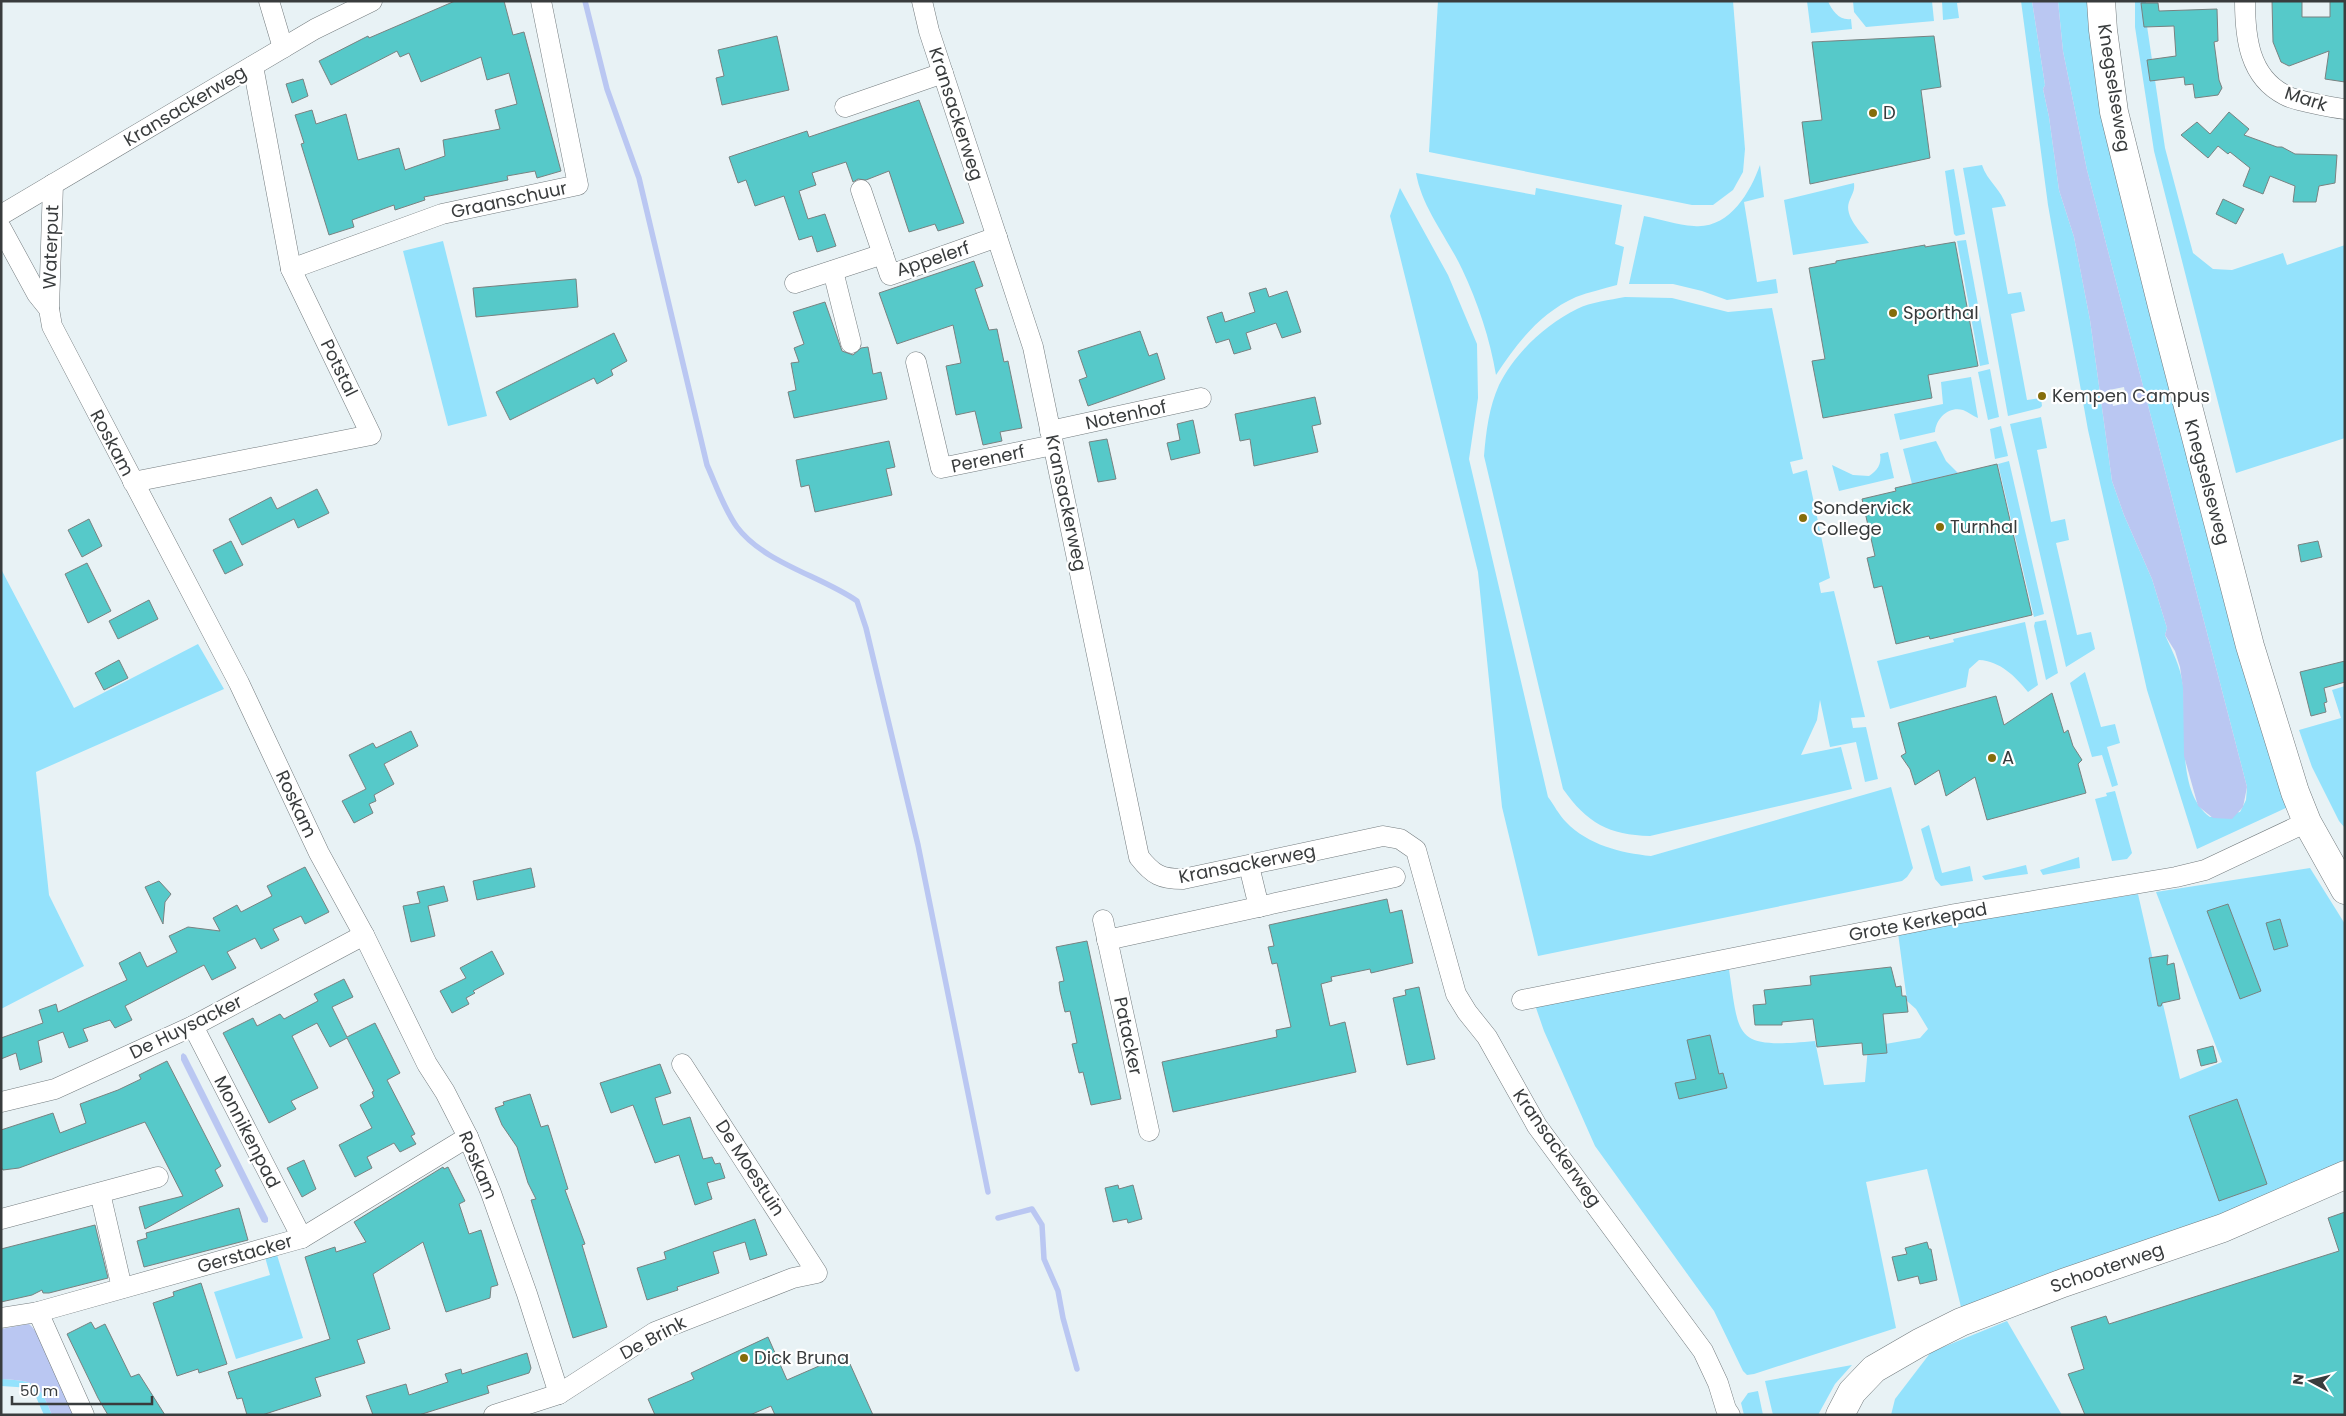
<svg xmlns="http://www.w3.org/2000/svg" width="2346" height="1416" font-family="Poppins,sans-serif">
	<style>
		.green { fill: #94e2fc }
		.water { fill: #bac7f2 }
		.pier { fill: #e8f2f5 }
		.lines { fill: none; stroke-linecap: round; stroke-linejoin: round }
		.stream { stroke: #bac7f2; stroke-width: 5.5 }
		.building { fill: #56c9c9; stroke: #798281 }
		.street-casing { stroke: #747c7f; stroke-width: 21 }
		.secondary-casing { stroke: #747c7f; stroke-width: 29 }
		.street { stroke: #fff; stroke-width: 20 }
		.secondary { stroke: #fff; stroke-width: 28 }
		.poi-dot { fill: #856d0b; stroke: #fff; stroke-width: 2 }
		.labels { text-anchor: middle; stroke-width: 4.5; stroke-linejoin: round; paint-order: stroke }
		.street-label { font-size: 18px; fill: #393c3d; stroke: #fff }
		.poi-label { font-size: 18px; fill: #393c3d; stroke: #fff; text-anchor: start }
	</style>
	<rect width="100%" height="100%" fill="#e8f2f5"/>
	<!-- green -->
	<g class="green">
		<polygon points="1438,1 1733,1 1745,149 1743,172 1733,190 1713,205 1692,205 1429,152"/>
		<path d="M1807,1H1828C1832,11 1840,21 1851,19L1852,29L1811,33Z"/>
		<polygon points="1853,1 1932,1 1934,21 1866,27 1854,12"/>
		<polygon points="1942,1 1966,1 1957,3 1959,18 1943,20"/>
		<path d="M2021,1H2032L2045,85L2043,89L2049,117L2059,190L2074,237L2090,320L2112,481L2124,515L2152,579L2167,628L2165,635C2173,653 2180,665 2183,685C2187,723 2175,792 2210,817L2240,812L2246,800L2247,787L2087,170L2063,51L2058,1H2093L2288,807L2197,849L2147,690L2088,430L2048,205Z"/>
		<polygon points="2135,1 2146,1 2147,26 2165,148 2193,253 2213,269 2232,270 2283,253 2287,265 2345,245 2345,438 2236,473 2154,151 2135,27"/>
		<path d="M1760,165L1764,197L1744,202L1757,282L1776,279L1778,293L1727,300L1702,291L1673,284H1629L1644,216C1660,219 1677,225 1694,226C1729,229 1750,193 1760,165Z"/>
		<path d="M1982,165C1987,181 2002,190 2006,206L1992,208L2008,294L2021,292L2025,311L2011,314L2027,400L2041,398L2042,406L2040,408L2008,416L1963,168Z"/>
		<polygon points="1954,169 1965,234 1956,236 1954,234 1945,171"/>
		<path d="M1416,173L1535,195L1536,188L1622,205L1615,244L1624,247L1617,285C1603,289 1589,292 1576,297C1540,313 1517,343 1496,375C1490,339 1478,303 1462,269C1447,237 1422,208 1416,173Z"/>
		<path d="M1854,183C1855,191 1852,194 1849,202C1844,216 1861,232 1869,243L1793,255L1784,200Z"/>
		<path d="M1400,188L1448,275L1477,344L1478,398L1469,459L1548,797C1554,805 1559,815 1566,822C1588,845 1621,853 1651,856L1891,787L1913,868L1907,877L1902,881L1538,956L1502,807L1478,572L1390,216Z"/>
		<polygon points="1966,240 1989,364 1980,366 1957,241"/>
		<polygon points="443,241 487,416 448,426 403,251"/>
		<path d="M1625,297L1672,298L1728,312L1772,308L1803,459L1790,462L1793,474L1807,470L1830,578L1819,583L1821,593L1834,591L1865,717L1851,718L1853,728L1866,727L1878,779L1865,782L1856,742L1830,747L1820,700L1817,720L1801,755L1841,747L1852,789L1650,836C1609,835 1587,823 1563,789L1484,456C1486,432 1489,407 1499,385C1515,353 1545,325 1577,309C1591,302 1610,300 1625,297Z"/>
		<polygon points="1990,369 1999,417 1988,420 1978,372"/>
		<path d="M1971,377L1978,418C1973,416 1968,412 1963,410C1949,406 1936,418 1935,432L1900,440L1894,414L1943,404L1941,382Z"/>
		<polygon points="2041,417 2047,448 2037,450 2051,522 2065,519 2069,540 2056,543 2077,635 2091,632 2095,649 2066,667 2010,424"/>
		<polygon points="2001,426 2008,456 1995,459 1990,429"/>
		<polygon points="1936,441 1946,461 1958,473 1912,484 1903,449"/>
		<path d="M1888,452L1894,478L1839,491L1832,465L1853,475L1869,476C1877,471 1882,464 1880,454Z"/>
		<polygon points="2009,461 2044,614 2034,617 1998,464"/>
		<polygon points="1,569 74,708 198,644 224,689 36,772 49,895 84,966 1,1009"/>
		<polygon points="2046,620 2058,673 2046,680 2034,626 2035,622"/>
		<path d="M2025,622L2038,685L2028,692C2015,676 2000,661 1979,660L1969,669L1966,687L1890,709L1877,661L1954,642L1953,639Z"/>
		<polygon points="2085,672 2101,727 2115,724 2120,743 2107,747 2118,785 2112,787 2102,755 2092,757 2070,683"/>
		<polygon points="2345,686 2345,828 2339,821 2312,767 2299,730 2341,718 2332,690"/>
		<polygon points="2115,791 2132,853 2127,859 2112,861 2095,799 2107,796 2106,793"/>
		<polygon points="1929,825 1942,873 1970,866 1973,881 1941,886 1935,879 1921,829"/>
		<polygon points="2079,857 2080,868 2043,875 2040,870"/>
		<polygon points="2026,865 2028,874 1985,880 1982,876"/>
		<path d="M2310,868L2345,924V1165L2302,1186L1961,1307L1927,1169L1866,1182L1896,1328L1754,1374L1747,1375L1743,1371L1714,1311L1595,1146L1544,1031L1535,1005L1728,963C1740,1038 1731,1049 1815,1041L1824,1085L1865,1082L1868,1047L1920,1038L1928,1029L1916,1009L1907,1001L1898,933L2138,894L2180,1079L2222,1062L2156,892Z"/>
		<polygon points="277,1255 303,1338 236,1359 214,1292 270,1275 265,1257"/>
		<polygon points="2007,1321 2062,1415 1891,1415 1895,1399 1931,1352"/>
		<polygon points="1852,1365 1835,1384 1818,1415 1773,1415 1765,1381"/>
		<path d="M1,1379C35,1381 39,1382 52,1415H44L32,1388L1,1386Z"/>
		<polygon points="1758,1391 1763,1415 1744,1415 1741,1403 1748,1393"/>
	</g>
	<!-- water -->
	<g class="water">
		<polygon points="2032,1 2058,1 2063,51 2087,170 2247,787 2243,807 2232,819 2213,818 2198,806 2184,756 2183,688 2180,667 2175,651 2165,635 2167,628 2152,579 2124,515 2112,481 2090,320 2074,237 2059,190 2049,117 2043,89 2045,85"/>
		<polygon points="183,1053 186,1055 268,1218 268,1222 265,1223 262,1222 181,1060 181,1055"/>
		<path d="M29,1324C44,1336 66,1395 76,1415H52C39,1382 35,1381 1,1379V1329Z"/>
	</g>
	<!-- pier -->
	<polygon class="pier" points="2124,387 2127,403 2113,406 2112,401 2101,403 2100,396 2110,394 2109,390"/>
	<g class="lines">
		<!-- stream -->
		<g class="stream">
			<path d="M585,1L607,89L639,178L707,465C716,485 724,509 737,527C764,563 821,576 857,601L866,628L918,845L988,1192"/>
			<polyline points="998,1218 1032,1209 1042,1225 1044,1259 1058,1291 1063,1318 1077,1369"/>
		</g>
	</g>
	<!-- building -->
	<g class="building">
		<polygon points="455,1 504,1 513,35 524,32 561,171 537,178 535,171 507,176 508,180 424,197 425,200 395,210 394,205 352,220 354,227 329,235 301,144 304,143 295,115 312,110 316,124 346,114 358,160 399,148 405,170 445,156 443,140 500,129 495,110 517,104 509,73 487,80 481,57 421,82 409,53 400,57 397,51 331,85 319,61 368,36 369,38"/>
		<polygon points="2272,1 2302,1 2302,17 2330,17 2330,1 2345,1 2345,82 2325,79 2329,51 2289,66 2281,62 2273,42"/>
		<polygon points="2141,3 2158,3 2159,11 2217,9 2218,41 2214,42 2219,80 2222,88 2218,95 2195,98 2193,84 2185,85 2184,77 2150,81 2147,60 2176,56 2174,26 2144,27"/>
		<polygon points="777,36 789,90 722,105 716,78 724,76 718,50"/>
		<polygon points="1934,36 1941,87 1921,90 1930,158 1810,184 1802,122 1822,120 1812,42"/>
		<polygon points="303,79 308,96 292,103 286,84"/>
		<polygon points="919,100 964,223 938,231 935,224 909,232 889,171 866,180 858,179 853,182 846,162 812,173 816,185 799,191 808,219 825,214 836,246 817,252 812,236 799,240 784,196 755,206 746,180 738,183 729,157 807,131 809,137"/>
		<polygon points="2229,112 2249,129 2244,135 2277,147 2282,147 2295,154 2337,155 2335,183 2319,186 2316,202 2293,202 2295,186 2270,176 2263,194 2243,186 2250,168 2230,152 2228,154 2218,146 2208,158 2181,135 2197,122 2210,134"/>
		<polygon points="2223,199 2244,209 2236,224 2216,214"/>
		<polygon points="1955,242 1978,366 1928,375 1932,398 1823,418 1812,361 1825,359 1809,268 1836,263 1836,261 1925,245 1925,247"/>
		<polygon points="974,261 983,286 975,289 989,330 997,329 1004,362 1008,361 1022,428 1000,432 1002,441 983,445 975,411 956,415 946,366 961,363 953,325 897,344 879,293"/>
		<polygon points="576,279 578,307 476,317 473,288"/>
		<polygon points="1266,288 1269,297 1287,291 1301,332 1282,338 1276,323 1246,333 1251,349 1234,354 1229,339 1216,343 1207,317 1222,312 1225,322 1255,312 1249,293"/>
		<polygon points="825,302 842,351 853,355 861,348 868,347 873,374 881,372 887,399 794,418 788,392 796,390 791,363 799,362 794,348 804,344 793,312"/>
		<polygon points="1140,331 1149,356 1157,353 1165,379 1088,406 1079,380 1087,377 1078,351"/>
		<polygon points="614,333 627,361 611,370 613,375 597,384 594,378 510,420 496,392"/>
		<polygon points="1315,397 1321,424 1312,426 1318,452 1254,466 1250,439 1240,441 1235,414"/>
		<polygon points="1193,420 1200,453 1171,460 1167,443 1180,440 1177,424"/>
		<polygon points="1107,439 1116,479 1098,482 1089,442"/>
		<polygon points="889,441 895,467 886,469 892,495 815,512 809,485 801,487 796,460"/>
		<polygon points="1997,464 2032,615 1930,639 1929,636 1896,644 1882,586 1874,588 1867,558 1875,556 1862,499 1896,491 1895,488"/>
		<polygon points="317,489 329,513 298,528 294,519 242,545 229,519 271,497 277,509"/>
		<polygon points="89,519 102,546 82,557 68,530"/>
		<polygon points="231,541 243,565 225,574 213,550"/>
		<polygon points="2318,541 2322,557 2301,562 2298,545"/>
		<polygon points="87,563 111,611 88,623 65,574"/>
		<polygon points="149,600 158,619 118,639 109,621"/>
		<polygon points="119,660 128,678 104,690 95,673"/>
		<polygon points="2345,661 2345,682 2324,688 2327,702 2324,703 2326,712 2311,716 2300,672"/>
		<polygon points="2052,693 2064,733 2068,730 2073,746 2082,760 2078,764 2086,793 1987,820 1975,777 1946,796 1939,770 1915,785 1910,769 1901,756 1906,753 1898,723 1996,696 2004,725"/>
		<polygon points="411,731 418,746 384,764 394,784 374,795 376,801 369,804 373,813 354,823 342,801 366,789 349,755 373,743 376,748"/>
		<polygon points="305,867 329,912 305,924 301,916 273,929 279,940 261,949 255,938 227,952 236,968 212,980 204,965 125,1006 132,1020 115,1028 110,1020 83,1029 88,1041 69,1048 63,1032 38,1041 42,1062 20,1070 16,1053 1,1059 1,1038 43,1023 39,1010 56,1004 58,1012 127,980 119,963 140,952 147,967 177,952 169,936 188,927 220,931 213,918 237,905 241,912 272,896 267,886"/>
		<polygon points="531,868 535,887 477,900 473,881"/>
		<polygon points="159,881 171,894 165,902 163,924 145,887"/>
		<polygon points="444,886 448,901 428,906 435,936 411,942 403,906 420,903 417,892"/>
		<polygon points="1387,899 1390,913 1402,910 1413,963 1371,973 1370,969 1346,974 1331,977 1332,981 1321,984 1330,1026 1345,1022 1356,1072 1173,1112 1162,1062 1277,1037 1276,1030 1291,1027 1277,963 1272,964 1268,947 1274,946 1269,925"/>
		<polygon points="2228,904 2261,991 2240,999 2207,911"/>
		<polygon points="2280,919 2288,946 2274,950 2266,923"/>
		<polygon points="1087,941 1121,1099 1091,1105 1083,1072 1079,1073 1072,1044 1077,1043 1070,1011 1065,1012 1060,991 1059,982 1064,981 1056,947"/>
		<polygon points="492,951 504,974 473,991 475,993 466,998 469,1004 452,1013 440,991 466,978 460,968"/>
		<polygon points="2168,955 2167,965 2174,963 2180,999 2162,1003 2161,1006 2158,1006 2149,958"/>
		<polygon points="1891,967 1896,987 1901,986 1902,996 1906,996 1908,1012 1883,1014 1887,1053 1863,1055 1862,1043 1817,1047 1813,1019 1782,1022 1782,1025 1755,1025 1753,1005 1766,1004 1764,990 1811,985 1810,976"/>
		<polygon points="344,979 353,997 332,1007 347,1037 375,1023 400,1073 387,1080 415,1134 411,1136 416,1144 400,1152 394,1143 367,1157 372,1168 355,1177 339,1145 372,1128 360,1105 374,1097 372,1092 374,1091 347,1038 330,1047 317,1023 292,1036 318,1088 291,1101 296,1109 269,1123 223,1033 253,1018 257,1026 280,1014 284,1019 318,1001 314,994"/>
		<polygon points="1419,987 1435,1059 1407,1065 1393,998 1406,995 1405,990"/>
		<polygon points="1710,1035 1719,1074 1723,1073 1727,1088 1679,1099 1675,1083 1696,1079 1687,1040"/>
		<polygon points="2213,1046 2217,1062 2201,1066 2197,1050"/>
		<polygon points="167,1061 221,1166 215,1170 223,1186 145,1229 139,1207 183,1196 145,1122 19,1168 3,1170 1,1167 1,1130 53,1113 60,1133 86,1123 80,1104 118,1090 141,1079 139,1075"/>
		<polygon points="660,1064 671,1093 655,1098 663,1125 690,1117 703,1159 712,1157 715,1164 720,1163 725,1178 707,1183 712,1199 695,1205 679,1155 655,1163 633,1105 611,1113 600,1083"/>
		<polygon points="530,1094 541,1127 548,1125 568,1189 565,1190 585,1244 582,1245 607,1327 573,1338 531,1200 536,1199 528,1183 517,1147 502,1125 495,1108 504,1105 503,1102"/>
		<polygon points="2237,1099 2267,1184 2219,1201 2189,1116"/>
		<polygon points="304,1160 316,1189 302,1197 287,1168"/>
		<polygon points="443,1167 444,1169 448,1167 465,1201 459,1204 469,1234 481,1230 498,1285 491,1287 490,1298 446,1312 423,1242 373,1274 390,1329 357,1340 365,1363 315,1378 321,1396 262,1415 247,1415 242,1398 237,1399 228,1372 330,1339 305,1257 335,1247 336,1252 366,1242 354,1222"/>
		<polygon points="1118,1185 1119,1189 1133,1185 1142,1219 1128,1223 1127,1219 1113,1222 1105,1188"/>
		<polygon points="239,1208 248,1240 144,1267 137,1241 147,1238 146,1233"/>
		<polygon points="2345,1212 2345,1415 2085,1415 2068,1374 2084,1369 2071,1327 2106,1316 2109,1324 2339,1251 2328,1218"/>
		<polygon points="755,1219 767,1255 750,1260 745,1242 713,1252 719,1273 677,1287 678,1290 647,1300 637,1268 666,1259 664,1252"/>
		<polygon points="95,1225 108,1278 49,1293 43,1293 42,1290 32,1295 1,1302 1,1249"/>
		<polygon points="1927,1242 1929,1249 1931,1249 1937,1280 1920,1284 1918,1276 1898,1281 1892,1257 1907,1254 1905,1248"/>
		<polygon points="201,1283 227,1364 199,1373 198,1369 177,1376 153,1303 174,1296 173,1292"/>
		<polygon points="91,1322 95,1329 105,1324 131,1377 139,1374 165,1415 108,1415 98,1398 67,1334"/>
		<polygon points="768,1337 787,1380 842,1356 846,1366 850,1364 873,1415 775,1415 771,1406 750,1415 655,1415 648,1399 694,1379 691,1373"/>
		<polygon points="527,1353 531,1368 529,1373 487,1386 489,1393 419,1415 373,1415 366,1396 406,1384 409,1395 448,1382 445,1374 461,1369 462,1374"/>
	</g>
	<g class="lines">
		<!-- street casing -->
		<g class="street-casing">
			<g id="street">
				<polyline points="269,1 283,48"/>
				<path d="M922,1L929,31L1033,347L1139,857C1153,875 1161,879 1183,879L1383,836L1400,839L1416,850L1456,994L1467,1012L1487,1037L1537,1126L1703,1351L1718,1383L1726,1409L1730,1415"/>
				<path d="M2245,1C2245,37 2249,77 2285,95C2291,99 2300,100 2307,102C2320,105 2332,108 2345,109"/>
				<polyline points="845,107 943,73"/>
				<polyline points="861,190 890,275 997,237"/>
				<polyline points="1,215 315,29 372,1"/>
				<polyline points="1,228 37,294 49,309 52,326 239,683 319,853 364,935 427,1064 445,1092 468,1137 491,1193 527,1294 559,1394"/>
				<polyline points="291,269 442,214 578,185 541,1"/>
				<polyline points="833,271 851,343"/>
				<polyline points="795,283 883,254"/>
				<polyline points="49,309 53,184"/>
				<polyline points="916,362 941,468 1053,445"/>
				<polyline points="1050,431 1201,398"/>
				<polyline points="133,482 371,435 291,269 253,66"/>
				<polyline points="1249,866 1259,907"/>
				<polyline points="1103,920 1149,1131"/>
				<polyline points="1107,940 1395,877"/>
				<polyline points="1522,1000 1955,914 2176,877 2205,870 2307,822"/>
				<polyline points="193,1026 302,1238"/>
				<polyline points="1,1102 55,1089 193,1026 364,935"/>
				<polyline points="100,1193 122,1288"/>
				<polyline points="1,1219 158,1177"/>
				<polyline points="38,1312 84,1415"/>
				<polyline points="1,1318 38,1312 302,1238 468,1137"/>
				<polyline points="494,1415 559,1394 655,1332 793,1278 817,1273 682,1064"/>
			</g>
		</g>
		<!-- secondary casing -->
		<g class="secondary-casing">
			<g id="secondary">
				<polyline points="2101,1 2103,30 2114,112 2162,306 2250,646 2295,792 2307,822 2345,890"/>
				<polyline points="1840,1415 1852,1392 1874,1369 1919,1343 1961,1322 2063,1283 2223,1228 2345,1175"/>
			</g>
		</g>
		<!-- street -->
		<use href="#street" class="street"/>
		<!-- secondary -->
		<use href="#secondary" class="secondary"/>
	</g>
	<!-- markers -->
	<g class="poi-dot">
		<circle cx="1873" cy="113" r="5"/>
		<circle cx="1893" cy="313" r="5"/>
		<circle cx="2042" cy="396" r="5"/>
		<circle cx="1803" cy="518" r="5"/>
		<circle cx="1940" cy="527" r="5"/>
		<circle cx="1992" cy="758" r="5"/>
		<circle cx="744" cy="1358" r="5"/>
	</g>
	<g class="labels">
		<!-- street labels -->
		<g class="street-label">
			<text transform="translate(2114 88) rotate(81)" y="6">Knegselseweg</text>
			<text transform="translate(2306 99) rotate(18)" y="6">Mark</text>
			<text transform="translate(185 106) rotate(-31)" y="6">Kransackerweg</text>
			<text transform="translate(956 114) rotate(72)" y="6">Kransackerweg</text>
			<text transform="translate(509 200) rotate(-12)" y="6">Graanschuur</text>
			<text transform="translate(51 247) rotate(-88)" y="6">Waterput</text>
			<text transform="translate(933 259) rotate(-18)" y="6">Appelerf</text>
			<text transform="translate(339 368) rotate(64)" y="6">Potstal</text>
			<text transform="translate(1126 415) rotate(-12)" y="6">Notenhof</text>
			<text transform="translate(112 443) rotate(62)" y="6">Roskam</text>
			<text transform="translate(988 459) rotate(-12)" y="6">Perenerf</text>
			<text transform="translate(2207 482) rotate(75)" y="6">Knegselseweg</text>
			<text transform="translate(1066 503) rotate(78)" y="6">Kransackerweg</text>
			<text transform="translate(296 804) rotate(65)" y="6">Roskam</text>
			<text transform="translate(1247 864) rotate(-11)" y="6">Kransackerweg</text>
			<text transform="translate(1918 922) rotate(-11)" y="6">Grote Kerkepad</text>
			<text transform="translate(186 1027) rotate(-26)" y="6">De Huysacker</text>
			<text transform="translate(1128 1036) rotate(78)" y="6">Patacker</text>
			<text transform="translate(247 1132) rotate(63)" y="6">Monnikenpad</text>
			<text transform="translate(1557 1148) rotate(55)" y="6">Kransackerweg</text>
			<text transform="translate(478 1165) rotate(67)" y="6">Roskam</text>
			<text transform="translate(750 1168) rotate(57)" y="6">De Moestuin</text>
			<text transform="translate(245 1254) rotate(-16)" y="6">Gerstacker</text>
			<text transform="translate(2107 1268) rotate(-19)" y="6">Schooterweg</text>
			<text transform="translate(653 1338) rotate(-28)" y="6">De Brink</text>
		</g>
		<!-- poi labels -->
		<g class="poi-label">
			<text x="1883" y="119">D</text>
			<text x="1903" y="319">Sporthal</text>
			<text x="2052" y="402">Kempen Campus</text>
			<text x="1813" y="514">Sondervick<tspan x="1813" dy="21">College</tspan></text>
			<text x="1950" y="533">Turnhal</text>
			<text x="2002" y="764">A</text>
			<text x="754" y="1364">Dick Bruna</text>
		</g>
	</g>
	<!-- border -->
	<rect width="2346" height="1416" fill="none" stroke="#393c3d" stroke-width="5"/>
	<!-- north arrow -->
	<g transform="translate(2311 1381) rotate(277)" stroke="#ffffff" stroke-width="4" paint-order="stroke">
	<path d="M0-4L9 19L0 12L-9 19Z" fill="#393c3d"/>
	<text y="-8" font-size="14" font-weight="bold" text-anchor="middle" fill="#393c3d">N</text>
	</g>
	<!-- scale -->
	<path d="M12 1396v8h140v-8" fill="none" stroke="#393c3d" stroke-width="2.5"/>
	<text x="20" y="1396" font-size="15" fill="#393c3d" stroke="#ffffff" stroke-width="4" paint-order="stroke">50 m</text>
</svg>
